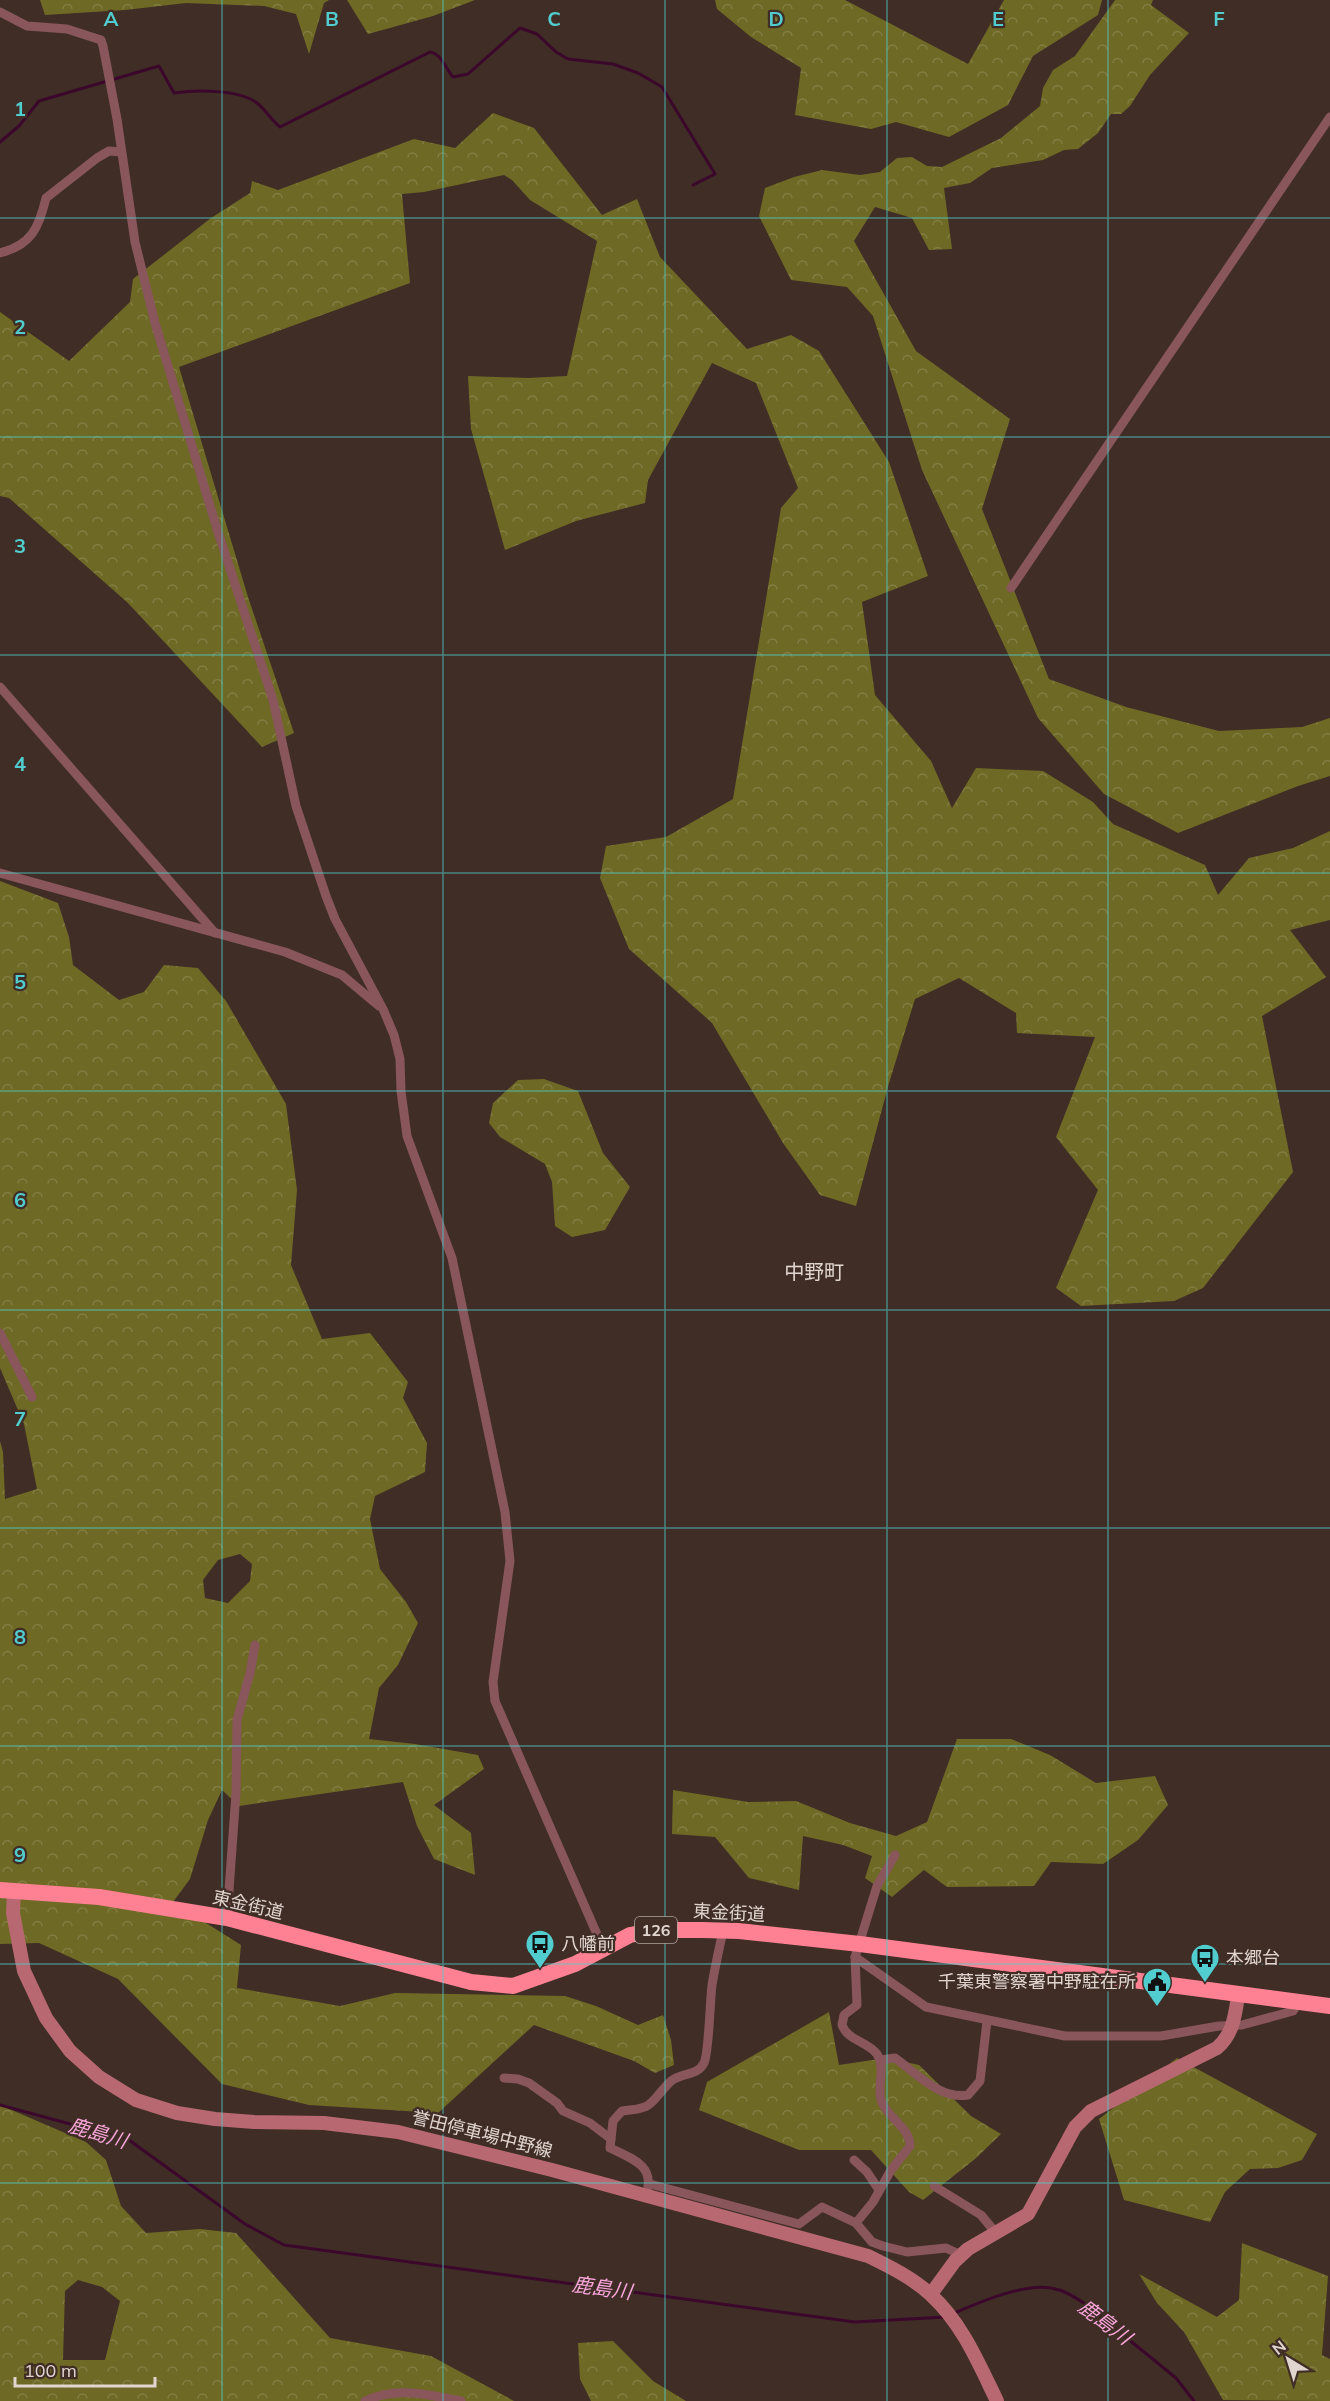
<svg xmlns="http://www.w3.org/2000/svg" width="1330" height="2401" font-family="Mulish,'Noto Sans JP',sans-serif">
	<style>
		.forest { fill: url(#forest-crowns); fill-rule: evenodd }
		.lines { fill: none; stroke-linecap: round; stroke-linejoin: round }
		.stream { stroke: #3b082c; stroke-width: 3 }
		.street { stroke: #88565b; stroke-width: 9 }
		.secondary { stroke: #b86871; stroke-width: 14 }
		.highway { stroke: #fd8192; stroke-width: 16 }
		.grid { fill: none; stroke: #52cdcf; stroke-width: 1.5; stroke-opacity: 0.55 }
		.labels { text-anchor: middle; stroke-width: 4.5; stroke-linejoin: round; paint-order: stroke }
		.shield { fill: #3f2d26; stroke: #b0a39d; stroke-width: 1.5 }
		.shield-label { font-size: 16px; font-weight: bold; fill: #e1d5d0 }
		.street-label { font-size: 18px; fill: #e1d5d0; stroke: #3f2d26 }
		.poi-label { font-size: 18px; fill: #e1d5d0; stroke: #3f2d26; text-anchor: start }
		.neighbourhood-label { font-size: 20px; fill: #e1d5d0; stroke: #3f2d26 }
		.water-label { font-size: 20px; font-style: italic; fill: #fba6db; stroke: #3f2d26 }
		.grid-label { font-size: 20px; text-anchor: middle; font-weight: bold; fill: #52cdcf; stroke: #3f2d26; stroke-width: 4.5; stroke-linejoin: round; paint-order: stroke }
	</style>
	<defs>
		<pattern id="forest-crowns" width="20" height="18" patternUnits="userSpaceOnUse" patternTransform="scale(1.5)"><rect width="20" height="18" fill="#6e6924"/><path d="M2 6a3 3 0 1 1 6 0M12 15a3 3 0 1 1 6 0" fill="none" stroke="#827e43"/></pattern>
	</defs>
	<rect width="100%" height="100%" fill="#3f2d26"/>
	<!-- forest -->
	<g class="forest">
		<polygon points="40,0 329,0 324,3 309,54 296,14 264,6 186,3 125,10 45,15"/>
		<polygon points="347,0 475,0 433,16 368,34"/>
		<polygon points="715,0 845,0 968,64 1004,0 1102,0 1098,15 1033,56 1008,105 949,137 896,122 871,129 795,115 801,68 751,37 717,9"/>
		<polygon points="1115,0 1153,0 1151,5 1189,33 1150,75 1130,106 1121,114 1111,114 1098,133 1078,149 1064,150 1043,160 992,168 970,183 944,188 952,249 929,250 912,218 875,207 854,241 916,351 1010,419 982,509 1049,679 1126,707 1219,731 1302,727 1330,718 1330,776 1298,786 1178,833 1104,794 1038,718 922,470 873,316 847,287 791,280 759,216 765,188 794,177 822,170 860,175 880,172 897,158 912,157 927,166 942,167 1001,138 1040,106 1043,88 1053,70 1075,56"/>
		<polygon points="493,113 534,128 602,215 637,199 660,257 747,349 791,335 819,351 889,462 928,576 862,602 875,695 931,761 952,808 976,768 1043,771 1093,802 1113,824 1205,865 1218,895 1249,858 1293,848 1330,831 1330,920 1290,930 1326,977 1262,1016 1293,1172 1203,1288 1174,1301 1081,1306 1056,1288 1098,1190 1056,1137 1095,1037 1017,1033 1016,1013 959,978 915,999 889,1083 856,1206 820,1195 783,1143 712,1023 629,949 600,878 606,846 666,837 733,799 781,508 798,488 756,383 712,363 648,480 645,503 576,521 505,550 471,429 468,376 528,378 567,376 597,241 530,200 512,180 504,175 424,192 402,194 410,283 179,367 248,597 294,733 262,747 128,603 9,498 0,496 0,312 69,361 130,302 133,279 211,218 250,193 252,181 278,190 414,139 455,148"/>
		<path d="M0,881L58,903L69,937L73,965L119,1000L144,992L164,965L198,968L226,1001L286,1104L297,1190L291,1265L322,1339L370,1333L408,1382L403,1398L427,1443L425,1472L375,1496L370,1519L380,1569L406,1602L418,1623L398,1665L379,1688L369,1739L415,1744L478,1755L484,1769L434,1805L471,1833L475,1875L434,1859L417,1826L403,1782L239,1806L222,1790L208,1820L190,1879L173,1902L241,1945L237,1988L340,2006L395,1993L565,1996L596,2006L638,2025L663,2015L671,2040L674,2065L655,2073L634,2061L534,2025L438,2113L309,2105L222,2084L118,1979L39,1943L0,1944V1441L3,1452L5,1499L37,1489L24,1424L0,1368ZM240,1554L252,1564L250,1581L228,1603L205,1598L203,1580L218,1560Z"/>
		<polygon points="544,1079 578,1091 603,1153 630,1187 605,1230 572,1237 555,1226 552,1182 545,1164 500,1137 489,1123 493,1103 518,1080"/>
		<polygon points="957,1739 1011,1739 1050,1755 1096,1783 1155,1776 1168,1805 1138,1840 1103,1864 1051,1862 1034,1886 947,1887 924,1870 892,1897 865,1878 872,1856 843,1845 803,1836 799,1890 749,1878 715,1837 672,1834 673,1790 748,1802 796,1801 850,1823 896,1836 927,1822"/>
		<polygon points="829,2012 839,2065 886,2058 919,2065 971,2116 1001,2134 975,2159 923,2200 909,2192 871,2150 799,2150 699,2110 707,2082"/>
		<polygon points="1177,2058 1317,2134 1302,2160 1278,2168 1250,2169 1225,2192 1210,2222 1124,2200 1099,2119"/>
		<path d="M0,2105L86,2142L106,2160L121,2206L146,2233L200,2229L236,2233L330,2338L431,2356L514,2401H0ZM78,2280L102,2287L120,2301L105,2360H63L65,2291Z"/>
		<polygon points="1242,2243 1328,2276 1322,2355 1330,2359 1330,2401 1223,2400 1184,2332 1157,2303 1139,2274 1217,2317 1239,2300"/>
		<polygon points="613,2341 653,2381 686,2401 591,2401 580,2379 578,2343"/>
	</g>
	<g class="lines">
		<!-- stream -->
		<g class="stream">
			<path d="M0,142L19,126L39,101L159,66L174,93C196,90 239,89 257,103C266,110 271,120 280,127L430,52C442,54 445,68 453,77L468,74L520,28L537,34L556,52L568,59L613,64L638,73L662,87L715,174L693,185"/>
			<polyline points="0,2105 129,2140 245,2224 284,2245 855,2322 946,2317"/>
			<path d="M952,2314C978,2303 1023,2283 1051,2288C1064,2290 1073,2296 1084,2303L1176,2378L1194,2401"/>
		</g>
		<!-- street -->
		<g class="street">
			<polyline points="0,12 27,26 67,29 101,40 103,46 117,119 135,242 155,323 217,529 273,700 296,806 326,896 335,919 383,1009 394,1035 400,1059 401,1091 407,1136 452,1258 505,1512 510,1561 493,1682 495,1701 603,1948"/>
			<path d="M0,253C32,245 39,227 46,198L97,158L109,151L121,152"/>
			<polyline points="1011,588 1330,117"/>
			<polyline points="0,687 215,933"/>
			<polyline points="0,873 285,952 342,975 379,1006"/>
			<polyline points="0,1333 32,1397"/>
			<polyline points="227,1918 236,1793 237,1720 250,1673 255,1645"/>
			<polyline points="855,1957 926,2007 1065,2036 1161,2036 1219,2026 1242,2025 1293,2011 1298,2003"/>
			<path d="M880,2060L895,2058C916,2073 940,2100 968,2095L980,2081L987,2021"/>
			<polyline points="504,2078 518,2079 529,2083 557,2103 563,2111 590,2123 611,2139"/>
			<polyline points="854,2160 867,2172 879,2190"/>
			<polyline points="650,2184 799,2224 822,2207 856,2223 872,2242 883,2246 907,2252 946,2248 961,2255"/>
			<polyline points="934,2186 981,2215 996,2233"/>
			<path d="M646,2195C656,2166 633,2159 610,2148L613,2121L622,2111C656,2108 648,2104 670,2082C680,2072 697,2077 704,2063C709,2053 710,2000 712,1985C715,1967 719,1949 723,1931"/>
			<path d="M856,2223L873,2202L891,2170L910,2146C910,2127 887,2118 881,2100C877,2085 886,2068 877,2054C867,2041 848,2041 842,2025L844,2015L857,2005L855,1957L877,1886L895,1855"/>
			<path d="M365,2401C397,2386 428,2395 461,2401"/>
		</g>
		<!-- secondary -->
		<g class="secondary">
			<path d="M14,1890L13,1913L24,1971L46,2018L70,2051L99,2077L136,2100L177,2113L215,2119L254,2122L324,2123L398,2132L552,2170L868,2256C890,2267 913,2278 931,2295C962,2323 979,2364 997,2401"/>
			<path d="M931,2294L955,2261L968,2249L1028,2214L1075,2127L1091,2111L1217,2048C1233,2034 1235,2016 1238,1996"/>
		</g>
		<!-- highway -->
		<polyline class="highway" points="0,1890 99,1897 227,1918 471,1982 513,1986 575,1964 630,1935 656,1930 702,1930 739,1931 860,1944 1330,2006"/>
	</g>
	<!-- grid -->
	<path class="grid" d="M222,0V2401M443,0V2401M665,0V2401M887,0V2401M1108,0V2401M0,218H1330M0,437H1330M0,655H1330M0,873H1330M0,1091H1330M0,1310H1330M0,1528H1330M0,1746H1330M0,1964H1330M0,2183H1330"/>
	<!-- icons -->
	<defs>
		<g id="bus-pin" transform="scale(1.5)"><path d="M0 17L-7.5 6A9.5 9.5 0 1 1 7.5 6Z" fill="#52cdcf" stroke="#3f2d26"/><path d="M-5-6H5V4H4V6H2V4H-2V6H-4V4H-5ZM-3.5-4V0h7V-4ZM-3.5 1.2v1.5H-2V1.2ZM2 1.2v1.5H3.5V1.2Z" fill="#111"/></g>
		<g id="civic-pin" transform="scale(1.5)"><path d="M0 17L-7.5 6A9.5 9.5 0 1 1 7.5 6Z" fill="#52cdcf" stroke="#3f2d26"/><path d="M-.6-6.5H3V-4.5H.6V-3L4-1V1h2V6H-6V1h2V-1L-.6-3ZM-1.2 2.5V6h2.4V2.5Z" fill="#111"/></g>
	</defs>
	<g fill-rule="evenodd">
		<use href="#bus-pin" x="540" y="1944"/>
		<use href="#bus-pin" x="1205" y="1958"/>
		<use href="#civic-pin" x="1157" y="1982"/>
	</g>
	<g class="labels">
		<!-- shield labels -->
		<rect class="shield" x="635" y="1917" width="42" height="26" rx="4.5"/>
		<g class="shield-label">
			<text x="656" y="1936">126</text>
		</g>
		<!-- street labels -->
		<g class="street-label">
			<text transform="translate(248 1905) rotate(13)" y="6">東金街道</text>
			<text transform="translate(729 1913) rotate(3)" y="6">東金街道</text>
			<text transform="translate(482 2134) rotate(14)" y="6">誉田停車場中野線</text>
		</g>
		<!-- poi labels -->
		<g class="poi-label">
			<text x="561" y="1950">八幡前</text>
			<text x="1226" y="1964">本郷台</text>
			<text x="1136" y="1988" text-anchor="end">千葉東警察署中野駐在所</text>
		</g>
		<!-- neighbourhood labels -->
		<g class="neighbourhood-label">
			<text x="814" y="1279">中野町</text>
		</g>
		<!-- water labels -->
		<g class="water-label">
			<text transform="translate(98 2133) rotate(17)" y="7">鹿島川</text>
			<text transform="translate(602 2288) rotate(8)" y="7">鹿島川</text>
			<text transform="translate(1105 2322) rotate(37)" y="7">鹿島川</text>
		</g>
	</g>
	<g class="grid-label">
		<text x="111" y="26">A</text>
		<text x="332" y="26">B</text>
		<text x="554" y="26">C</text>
		<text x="776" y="26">D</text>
		<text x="998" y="26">E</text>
		<text x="1219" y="26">F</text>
		<text x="20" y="116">1</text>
		<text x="20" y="334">2</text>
		<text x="20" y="553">3</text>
		<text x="20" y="771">4</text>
		<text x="20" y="989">5</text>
		<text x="20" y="1207">6</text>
		<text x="20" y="1426">7</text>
		<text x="20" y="1644">8</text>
		<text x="20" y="1862">9</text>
	</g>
	<!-- north arrow -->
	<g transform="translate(1288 2359) rotate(322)" stroke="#3f2d26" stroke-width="4.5" paint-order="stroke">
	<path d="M0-4.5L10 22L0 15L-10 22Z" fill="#e1d5d0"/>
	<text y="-9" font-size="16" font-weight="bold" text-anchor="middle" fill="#e1d5d0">N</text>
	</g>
	<!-- scale -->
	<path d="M15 2377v9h140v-9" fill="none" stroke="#e1d5d0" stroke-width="3"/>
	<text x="24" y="2377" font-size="18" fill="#e1d5d0" stroke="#3f2d26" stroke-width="4.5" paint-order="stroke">100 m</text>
</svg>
